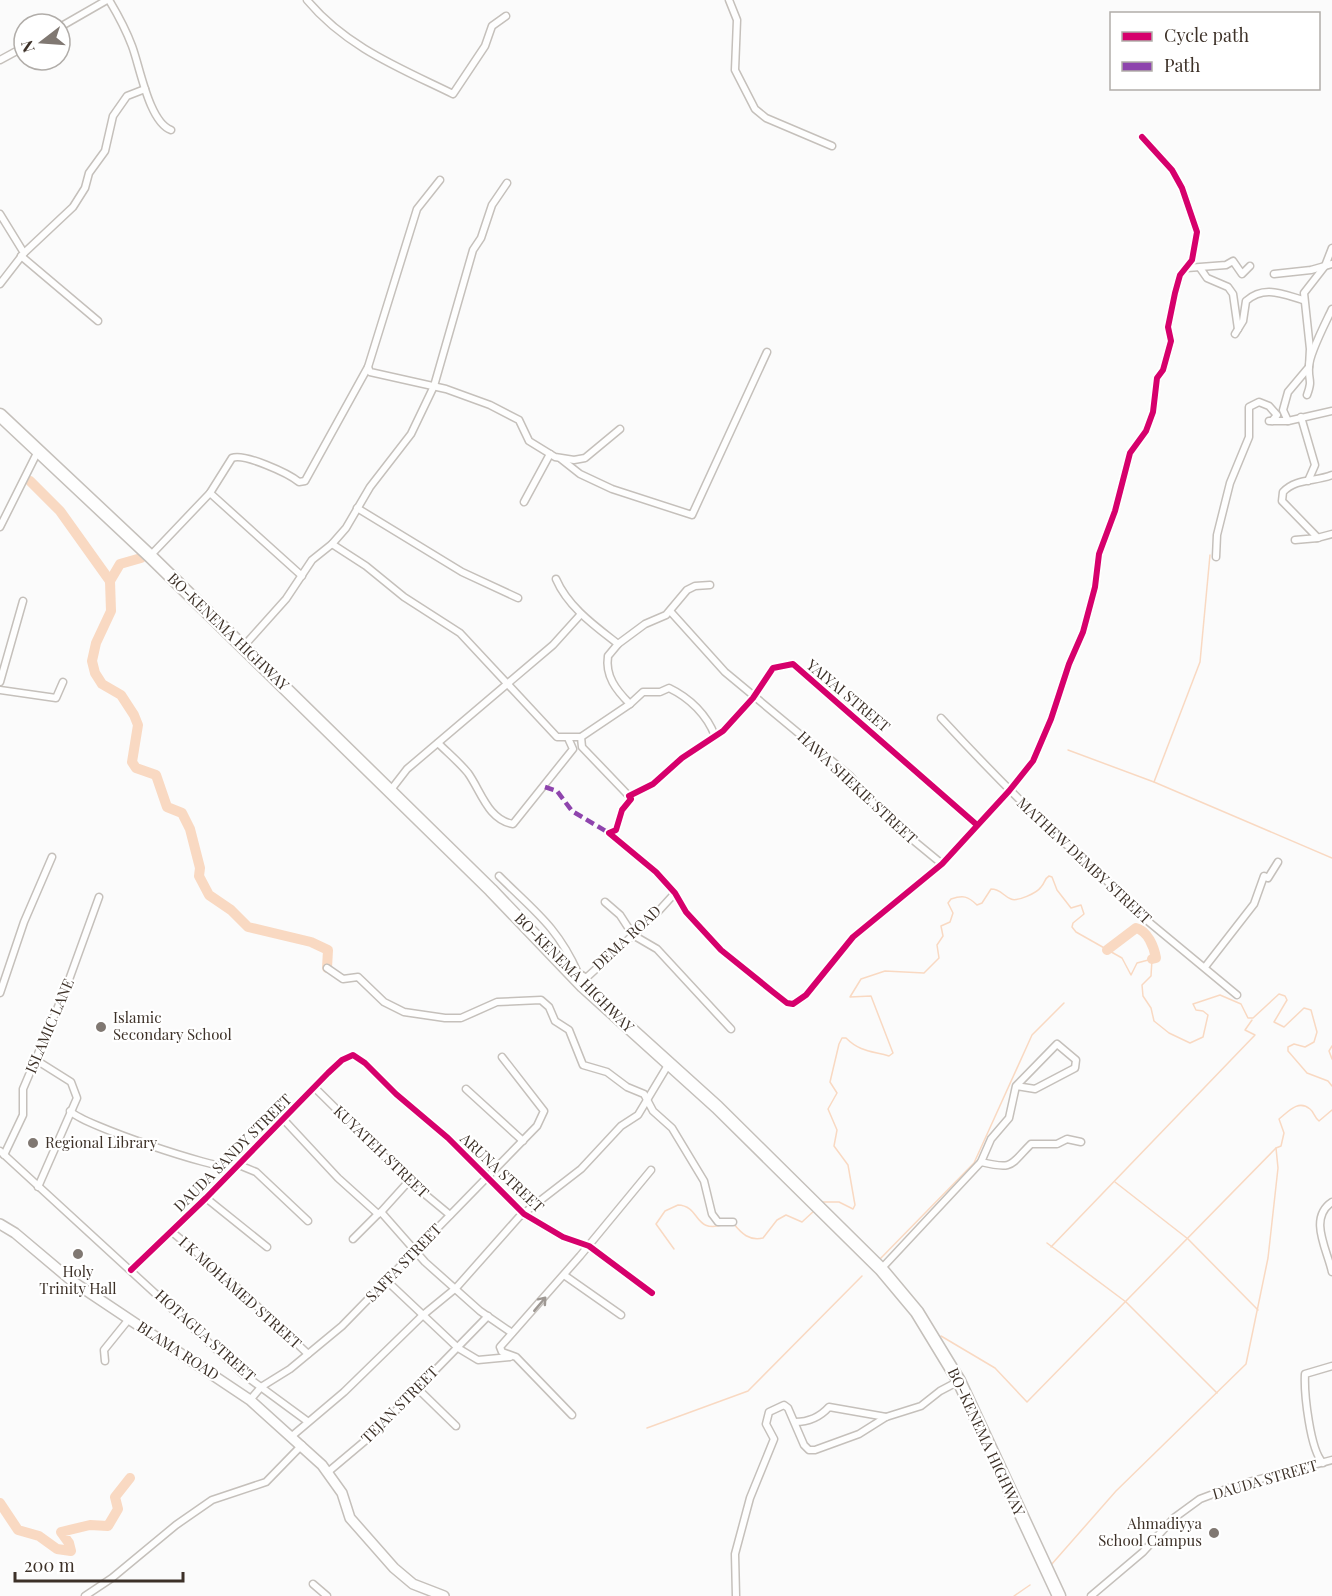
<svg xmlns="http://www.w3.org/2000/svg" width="1332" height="1596" font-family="'Playfair Display',serif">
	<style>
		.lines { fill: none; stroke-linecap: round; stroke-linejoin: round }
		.stream { stroke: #f9d9c2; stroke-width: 1.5 }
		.river { stroke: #f9d9c2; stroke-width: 10 }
		.street-casing { stroke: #c5c0bb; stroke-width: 9 }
		.secondary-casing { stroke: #c5c0bb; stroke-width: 12 }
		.highway-casing { stroke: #c5c0bb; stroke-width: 15 }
		.street { stroke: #fefefe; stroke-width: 6 }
		.secondary { stroke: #fefefe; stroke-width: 9 }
		.highway { stroke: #fefefe; stroke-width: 12 }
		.quiet { stroke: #8e44ad; stroke-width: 4.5; stroke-dasharray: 9 4.5; stroke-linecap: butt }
		.cycleway-casing { stroke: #fff; stroke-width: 10 }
		.cycleway { stroke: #d6006c; stroke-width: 6 }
		.oneway { stroke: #9e9893 }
		.poi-dot { fill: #807872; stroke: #fff; stroke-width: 2 }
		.labels { text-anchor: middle; stroke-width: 4.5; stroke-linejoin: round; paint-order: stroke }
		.street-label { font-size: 15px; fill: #3d3128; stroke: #fff }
		.poi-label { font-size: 15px; fill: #3d3128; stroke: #fff; text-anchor: start }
	</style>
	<rect width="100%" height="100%" fill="#fbfbfb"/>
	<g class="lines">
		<!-- stream -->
		<g class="stream">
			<polyline points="1068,750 1154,782 1332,858"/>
			<polyline points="1154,782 1200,662 1210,555"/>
			<polyline points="1332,1046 1329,1051 1332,1059"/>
			<polyline points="1115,1182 1188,1239 1258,1310"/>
			<path d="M823,1202H839L853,1209L855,1205L848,1165L834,1146L837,1130L828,1109L837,1093L830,1082L839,1044L842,1038H846C860,1052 872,1051 889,1056L893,1053L871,996L850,997L861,979L885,971L924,973L939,958L937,945L943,936L941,926L950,922L953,913L948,903L951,899C963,895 968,896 977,905L982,903L991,889C1001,889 1003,896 1011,899C1017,902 1037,893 1041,887C1045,883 1044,879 1049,876L1052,877L1057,890L1071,908L1081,905L1084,914L1073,923L1072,927L1076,932L1122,958L1131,975L1137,963L1152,959L1151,976L1142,985L1143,996L1151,1008L1154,1021L1169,1033L1190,1043L1203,1037L1208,1015L1203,1011L1196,1010L1193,1004L1220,995L1241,1004L1248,1018H1253L1279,994L1285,996L1287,1000L1274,1022L1284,1027L1304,1008L1311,1010L1317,1032L1314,1042L1305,1047L1294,1044L1288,1047V1051L1307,1073L1328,1081L1332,1086"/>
			<path d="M733,1223C742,1234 749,1241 763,1238L777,1220L786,1215L802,1222L815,1210"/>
			<polyline points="1047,1243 1126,1302 1217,1393"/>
			<polyline points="1051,1247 1255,1035 1245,1030 1252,1020"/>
			<path d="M674,1249L656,1224L665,1211L678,1205C702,1206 692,1235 726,1224"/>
			<polyline points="880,1259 974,1163 1032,1035 1064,1003"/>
			<polyline points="941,1336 995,1368 1027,1402 1276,1148"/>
			<polyline points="647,1428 748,1391 862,1276"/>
			<path d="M1051,1565L1116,1491L1246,1364L1268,1258L1278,1168L1276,1148L1281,1146L1284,1133L1279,1119C1288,1112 1298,1099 1310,1109C1314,1112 1314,1117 1319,1121L1332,1110"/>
			<polyline points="1014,1596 1030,1585"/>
		</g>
		<!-- river -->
		<g class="river">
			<polyline points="30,481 60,511 110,581"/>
			<polyline points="141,558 120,564 110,581 111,611 96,643 92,661 95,673 102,684 121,695 134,715 138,725 132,762 136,768 156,775 167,807 182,813 190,829 200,868 199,876 209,895 231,910 248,927 311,942 328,950 327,968"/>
			<path d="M1107,950L1136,928C1148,931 1154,947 1156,958L1152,959"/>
			<polyline points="0,1503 18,1530 39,1536 57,1549 71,1551 69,1543 61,1532 90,1525 108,1526 118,1509 115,1497 130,1478"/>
		</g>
		<!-- street casing -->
		<g class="street-casing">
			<g id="street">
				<path d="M109,0C118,15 126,30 132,46C140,67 149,122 171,130"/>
				<path d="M307,0C346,47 400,68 453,94L485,46L492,26L506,16"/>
				<polyline points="729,0 737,20 735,70 755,109 766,118 832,146"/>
				<polyline points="60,27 107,0"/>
				<polyline points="0,60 24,47"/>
				<polyline points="440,180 417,209 368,367 370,372 446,389 490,405 519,420 529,441 555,457 574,460 585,458 620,429"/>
				<polyline points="0,214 24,253 0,284"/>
				<polyline points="24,253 73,207 85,188 89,173 105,151 113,116 127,96 145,89"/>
				<polyline points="21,256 98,321"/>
				<polyline points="1187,268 1226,265 1233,261 1242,274 1250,266"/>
				<polyline points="1200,268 1207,278 1228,287 1233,294 1238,329"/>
				<polyline points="1274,274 1311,270 1332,264"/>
				<path d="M1235,334L1243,321L1246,301C1264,285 1282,294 1303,300"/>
				<path d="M1307,395C1313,379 1308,381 1309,367C1309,354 1326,322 1332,309"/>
				<polyline points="1301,417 1315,465 1308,481"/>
				<polyline points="1269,421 1288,421 1332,411"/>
				<polyline points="1288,421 1283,410 1288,392 1309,367 1310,349 1304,293 1325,266 1332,248"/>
				<polyline points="561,459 580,474 612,489 692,515 767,352"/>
				<polyline points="210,493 302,576"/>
				<polyline points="524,502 550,454"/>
				<polyline points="357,508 462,572 518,598"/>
				<polyline points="0,527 37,453"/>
				<polyline points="1317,538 1332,534"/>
				<path d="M1295,540L1318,538L1282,501L1283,492C1296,478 1315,482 1332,475"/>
				<path d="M332,544L366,566L404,597L460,633L557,737H581L630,704L643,692H660L669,688C690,698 707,715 715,736"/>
				<path d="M150,556L210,493L232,458C244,453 288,473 299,482L305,481L368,367"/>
				<polyline points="1216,557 1217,535 1230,483 1249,437 1249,407 1259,402 1269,406 1277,415 1272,421"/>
				<path d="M556,579C568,607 595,626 618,644L645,624L666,615L687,590L695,586L710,585"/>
				<polyline points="670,611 725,672 850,776 885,817 942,864"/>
				<path d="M618,644L608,656C605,676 616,690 630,704"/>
				<polyline points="243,647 286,599 312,560 332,544 346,528 370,487 411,434 434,386 473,250 481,238 492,205 507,183"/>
				<polyline points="0,682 23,601"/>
				<polyline points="0,690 56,698 63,682"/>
				<path d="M941,718C1001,783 1062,844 1130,901L1132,908L1237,995"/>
				<polyline points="581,737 582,747 629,796"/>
				<path d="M438,743C448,753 459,762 468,773C481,791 488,820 513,824L573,749L568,738"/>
				<polyline points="390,791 407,769 553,645 581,614"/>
				<polyline points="977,825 793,664 773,668 753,698 723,731 682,758 653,784 629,796 631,799 622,810 616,830 609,833 656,872 675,893 686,912 721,950 773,992 787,1003 793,1004 806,995 853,937 942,864 1009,791 1033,761 1051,719 1069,664 1083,632 1095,587 1099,554 1115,511 1130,453 1146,431 1153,412 1157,378 1163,370 1171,341 1168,327 1175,293 1180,275 1192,260 1197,232 1182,188 1172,170 1142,137"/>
				<path d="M499,876C534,911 557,926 578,973L585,977"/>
				<polyline points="605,902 620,915 633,935 657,949 731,1029"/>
				<polyline points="1205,967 1254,904 1264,876 1268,878 1278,862"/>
				<polyline points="327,968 343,979 358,977 384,1002 404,1012 445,1018 461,1018 497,1002 541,1000 549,1007 555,1021 569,1030 583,1065 607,1072 627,1087 644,1094 653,1111 672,1128 704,1181 712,1214 718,1222 733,1222"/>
				<polyline points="585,979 655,915 675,893"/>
				<polyline points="0,993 24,922 52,857"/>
				<polyline points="36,1060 71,1082 77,1098 38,1187"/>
				<polyline points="314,1087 409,1181 450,1215"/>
				<polyline points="466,1089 523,1141"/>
				<path d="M70,1111C83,1125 214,1169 235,1168"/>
				<polyline points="284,1120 338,1178 378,1214 381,1212 425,1262 480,1311 512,1333"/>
				<polyline points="0,1151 243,1374 307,1421"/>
				<polyline points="4,1155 23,1115 23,1089 66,988 99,897"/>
				<path d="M981,1162C1014,1170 1010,1165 1031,1144H1057L1067,1139L1081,1142"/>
				<polyline points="239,1165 256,1172 308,1221"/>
				<polyline points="206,1198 267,1247"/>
				<path d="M1332,1202C1308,1218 1327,1249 1332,1272"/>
				<polyline points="381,1212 409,1181"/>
				<polyline points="172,1232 225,1276 308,1354"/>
				<polyline points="353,1239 378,1214"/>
				<polyline points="881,1269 981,1162 991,1139 1009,1118 1016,1086 1057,1044 1076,1060 1075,1068 1035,1089 1016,1086"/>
				<polyline points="131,1270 206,1198 328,1073 342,1060 353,1055 365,1063 396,1094 448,1138 524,1214 563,1237 589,1246 652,1293"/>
				<polyline points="564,1275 621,1315"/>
				<polyline points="388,1282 458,1348 478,1360 510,1357"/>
				<polyline points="105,1361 104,1350 129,1319"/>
				<polyline points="417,1388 456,1426"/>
				<polyline points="250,1400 261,1387 290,1369 342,1326 537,1126 544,1111 502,1057"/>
				<polyline points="572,1415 516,1357 502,1352 500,1347 580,1256 651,1170"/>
				<path d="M795,1422C809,1422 820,1417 829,1407L886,1417"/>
				<polyline points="292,1436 344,1392 423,1315 456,1288 519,1217 581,1169 621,1126 638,1115 668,1065"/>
				<path d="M1323,1463C1310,1450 1304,1393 1305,1374L1332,1366"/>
				<polyline points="328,1472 372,1435 488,1316"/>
				<polyline points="313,1584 327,1596"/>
				<polyline points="85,1596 112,1578 176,1525 212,1500 266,1482 302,1445"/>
				<polyline points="736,1596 735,1554 750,1498 774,1439 766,1424 769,1412 784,1405 788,1408 804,1445 809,1450 815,1450 859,1434 886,1417 921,1406 940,1391 959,1381"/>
				<polyline points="1091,1596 1143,1552 1174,1518 1200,1499 1237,1485 1332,1460"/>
			</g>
		</g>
		<!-- secondary casing -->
		<g class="secondary-casing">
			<polyline id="secondary" points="0,1224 15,1233 72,1281 250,1400 322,1465 342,1493 350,1518 394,1568 413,1584 444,1596"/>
		</g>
		<!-- highway casing -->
		<g class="highway-casing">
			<polyline id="highway" points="0,415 150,556 491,890 583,986 717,1107 881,1269 917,1312 959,1381 1059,1596"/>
		</g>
		<!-- street -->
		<use href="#street" class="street"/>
		<!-- secondary -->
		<use href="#secondary" class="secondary"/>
		<!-- highway -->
		<use href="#highway" class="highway"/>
		<!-- quiet -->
		<polyline class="quiet" points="545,787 557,791 572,811 609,833"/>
		<!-- cycleway casing -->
		<g class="cycleway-casing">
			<g id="cycleway">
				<polyline points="977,825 793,664 773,668 753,698 723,731 682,758 653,784 629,796 631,799 622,810 616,830 609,833 656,872 675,893 686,912 721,950 773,992 787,1003 793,1004 806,995 853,937 942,864 1009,791 1033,761 1051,719 1069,664 1083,632 1095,587 1099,554 1115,511 1130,453 1146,431 1153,412 1157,378 1163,370 1171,341 1168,327 1175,293 1180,275 1192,260 1197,232 1182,188 1172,170 1142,137"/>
				<polyline points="131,1270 206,1198 328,1073 342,1060 353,1055 365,1063 396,1094 448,1138 524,1214 563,1237 589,1246 652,1293"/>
			</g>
		</g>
		<!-- cycleway -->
		<use href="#cycleway" class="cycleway"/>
	</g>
	<!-- one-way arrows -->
	<defs><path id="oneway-shaft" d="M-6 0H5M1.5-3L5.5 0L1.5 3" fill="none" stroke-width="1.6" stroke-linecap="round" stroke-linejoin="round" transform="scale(1.5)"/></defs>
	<use class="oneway" href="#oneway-shaft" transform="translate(540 1304) rotate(-50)"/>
	<!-- markers -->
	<g class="poi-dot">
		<circle cx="101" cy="1027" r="6"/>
		<circle cx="33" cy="1143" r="6"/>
		<circle cx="78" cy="1254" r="6"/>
		<circle cx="1214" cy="1533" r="6"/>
	</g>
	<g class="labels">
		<!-- street labels -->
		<g class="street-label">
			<text transform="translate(228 632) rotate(44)" y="5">BO-KENEMA HIGHWAY</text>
			<text transform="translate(848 696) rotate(40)" y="5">YAIYAI STREET</text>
			<text transform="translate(857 788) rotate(43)" y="5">HAWA SHEKIE STREET</text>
			<text transform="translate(1084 861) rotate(43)" y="5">MATHEW DEMBY STREET</text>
			<text transform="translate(627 938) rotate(-43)" y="5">DEMA ROAD</text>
			<text transform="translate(574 973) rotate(45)" y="5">BO-KENEMA HIGHWAY</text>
			<text transform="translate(50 1026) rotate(-67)" y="5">ISLAMIC LANE</text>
			<text transform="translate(381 1152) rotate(44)" y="5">KUYATEH STREET</text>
			<text transform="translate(233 1153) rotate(-45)" y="5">DAUDA SANDY STREET</text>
			<text transform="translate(502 1173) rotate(43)" y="5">ARUNA STREET</text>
			<text transform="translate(404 1263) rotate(-46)" y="5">SAFFA STREET</text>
			<text transform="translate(240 1293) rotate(42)" y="5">I K MOHAMED STREET</text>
			<text transform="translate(205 1336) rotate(42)" y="5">HOTAGUA STREET</text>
			<text transform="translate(178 1351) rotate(33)" y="5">BLAMA ROAD</text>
			<text transform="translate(400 1405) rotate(-45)" y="5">TEJAN STREET</text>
			<text transform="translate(986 1442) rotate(65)" y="5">BO-KENEMA HIGHWAY</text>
			<text transform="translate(1265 1480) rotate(-16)" y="5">DAUDA STREET</text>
		</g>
		<!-- poi labels -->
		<g class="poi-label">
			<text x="113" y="1023">Islamic<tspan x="113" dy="17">Secondary School</tspan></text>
			<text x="45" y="1148">Regional Library</text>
			<text x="78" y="1277" text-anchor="middle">Holy<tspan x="78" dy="17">Trinity Hall</tspan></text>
			<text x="1202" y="1529" text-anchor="end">Ahmadiyya<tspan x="1202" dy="17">School Campus</tspan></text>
		</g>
	</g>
	<!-- legend -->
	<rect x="1110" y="12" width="210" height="78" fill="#ffffff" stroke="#b1ada9" stroke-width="1.5"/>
	<rect x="1122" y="32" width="30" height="9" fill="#d6006c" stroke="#b1ada9" stroke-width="1.5"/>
	<text x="1164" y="42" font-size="18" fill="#3d3128">Cycle path</text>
	<rect x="1122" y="62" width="30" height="9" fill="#8e44ad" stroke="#b1ada9" stroke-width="1.5"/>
	<text x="1164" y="72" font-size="18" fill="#3d3128">Path</text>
	<!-- north arrow -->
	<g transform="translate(42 42) rotate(253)"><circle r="28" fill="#ffffff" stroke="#b1ada9" stroke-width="1.5"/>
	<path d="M0-4.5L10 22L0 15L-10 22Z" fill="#807872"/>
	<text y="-9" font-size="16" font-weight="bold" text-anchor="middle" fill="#3d3128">N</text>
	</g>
	<!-- scale -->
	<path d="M15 1572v9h168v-9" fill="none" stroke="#3d3128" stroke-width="3"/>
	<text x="24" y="1572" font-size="18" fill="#3d3128" stroke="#ffffff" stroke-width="4.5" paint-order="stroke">200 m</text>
</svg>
